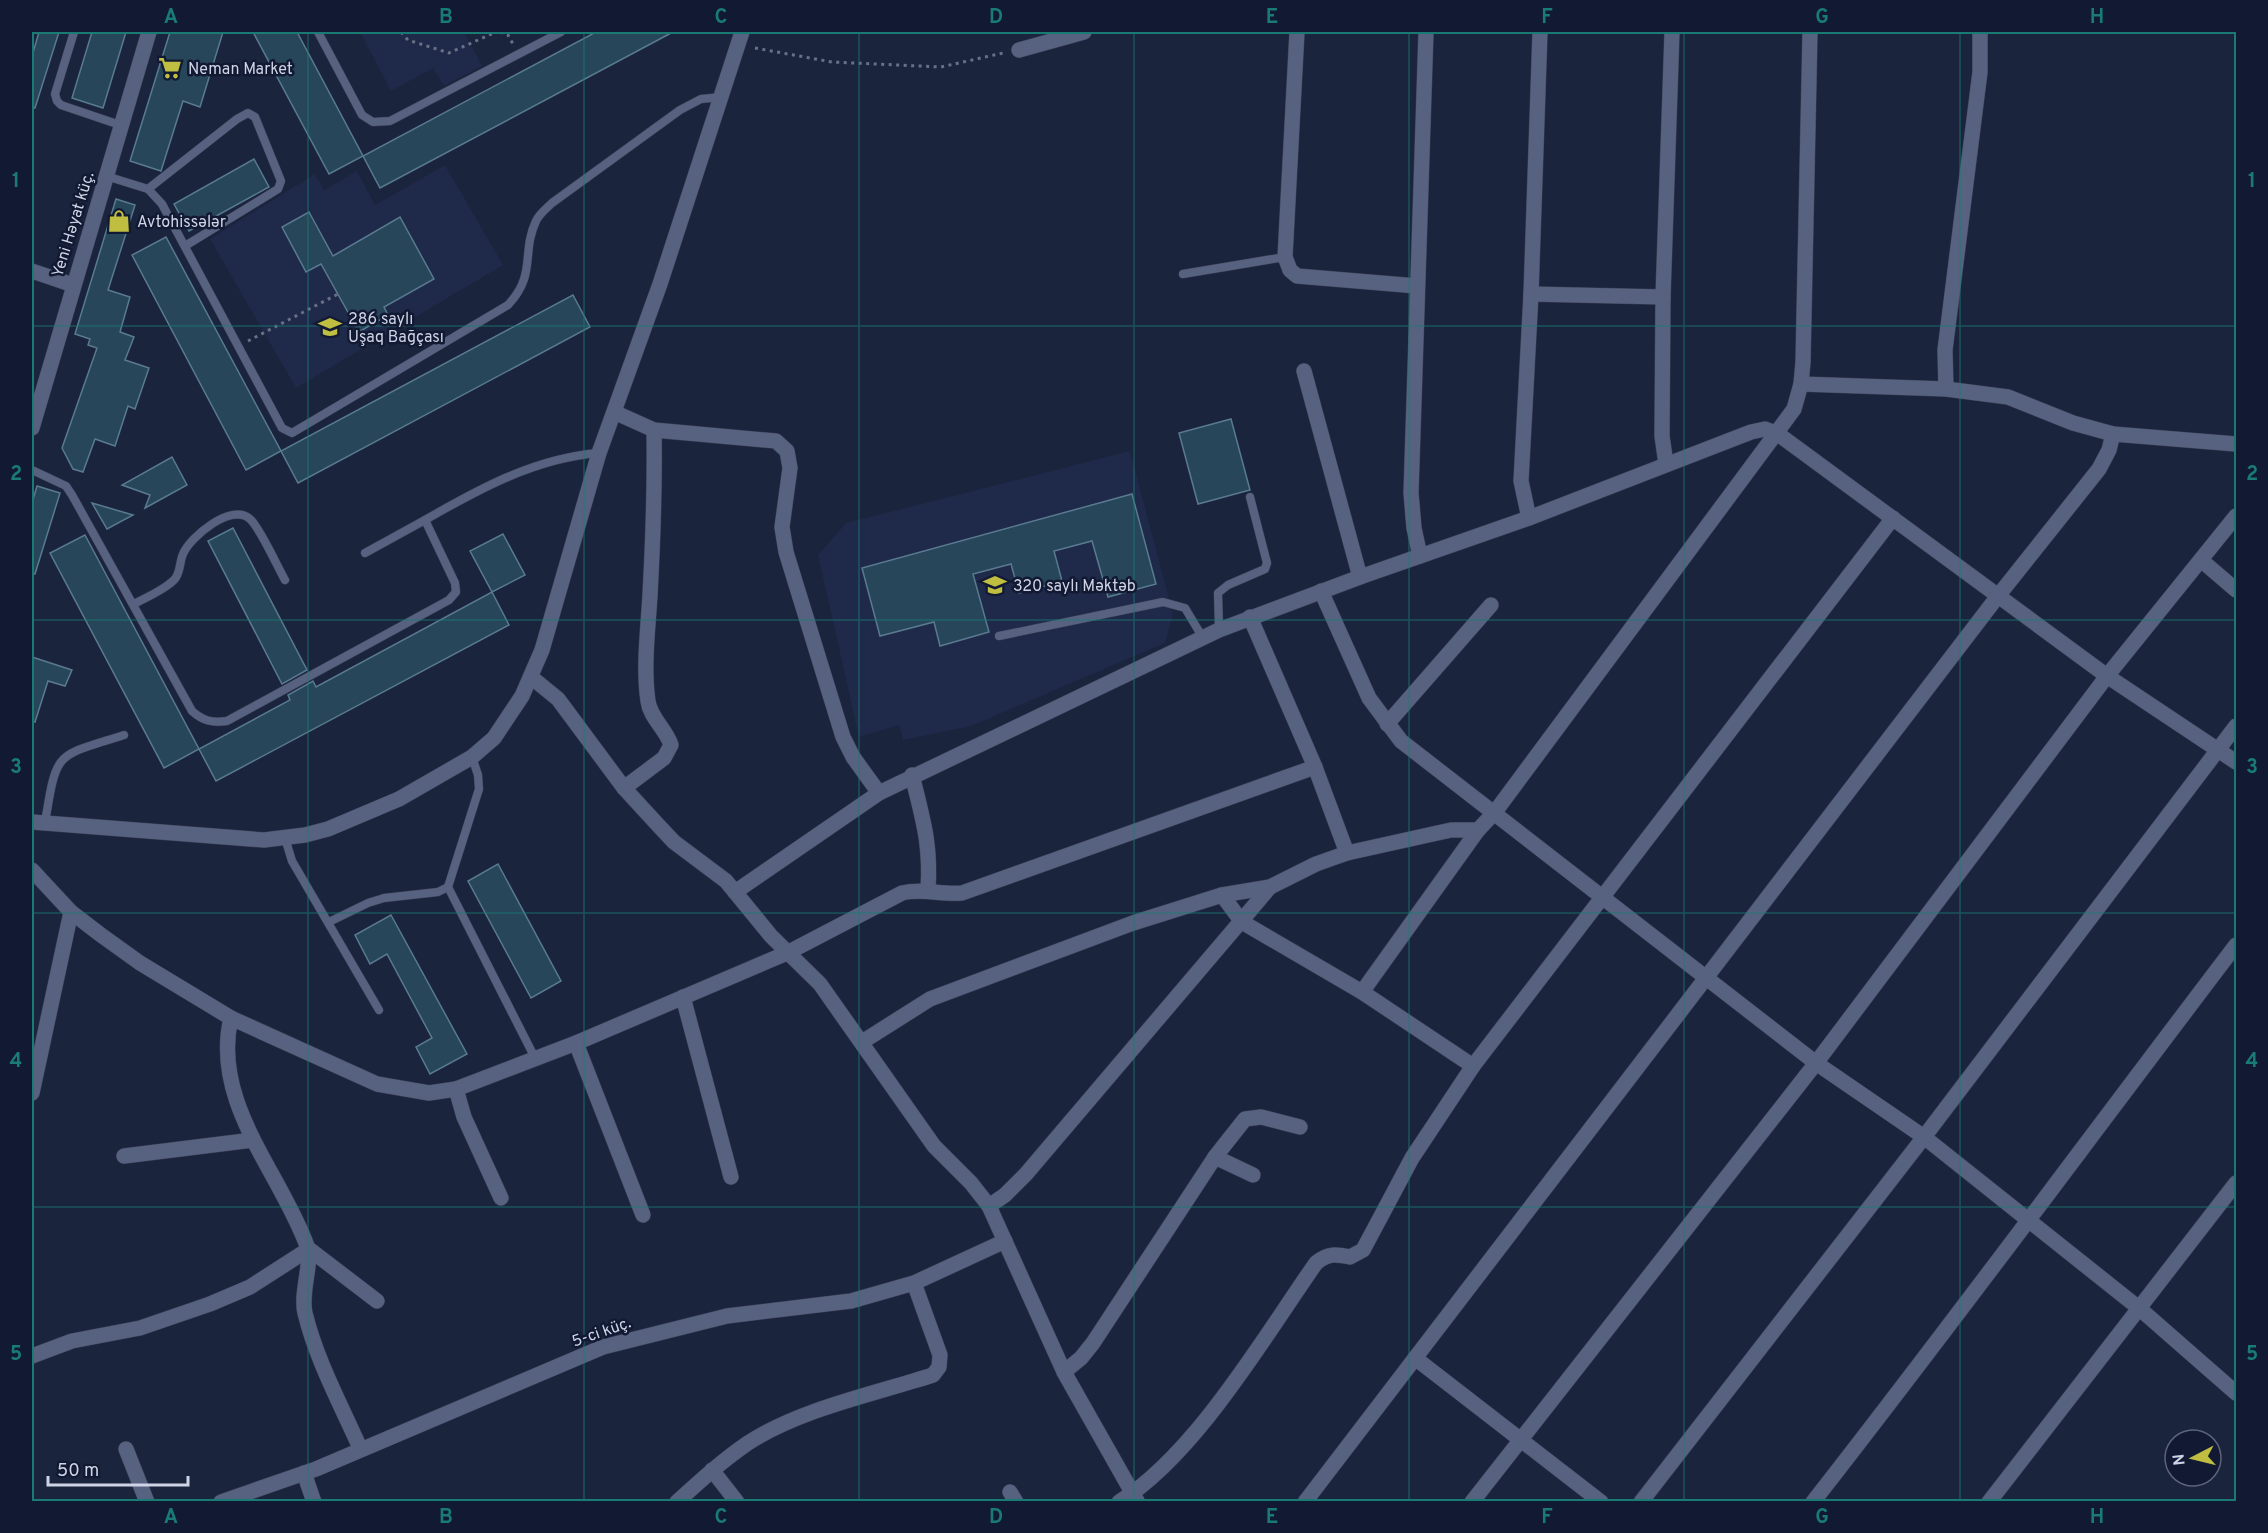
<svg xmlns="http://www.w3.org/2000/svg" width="2268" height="1533" font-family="Overpass,sans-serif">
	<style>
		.built { fill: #1f2949 }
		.building { fill: #27465a; stroke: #597a90; stroke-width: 1.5 }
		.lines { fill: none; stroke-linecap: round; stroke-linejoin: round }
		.service-casing { stroke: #3a4055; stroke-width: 9 }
		.minor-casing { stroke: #3a4055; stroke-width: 16 }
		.tertiary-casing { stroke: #3a4055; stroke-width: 16 }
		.path { stroke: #697187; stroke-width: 3; stroke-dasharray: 3 4.5; stroke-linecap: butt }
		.service { stroke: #576280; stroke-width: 8 }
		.minor { stroke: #576280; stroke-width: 15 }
		.tertiary { stroke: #576280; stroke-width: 15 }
		.grid { fill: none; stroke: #197b74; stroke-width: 1.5; stroke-opacity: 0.55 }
		.labels { text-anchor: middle; stroke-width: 5; stroke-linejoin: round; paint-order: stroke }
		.poi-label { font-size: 16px; fill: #ced4e5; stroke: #121a33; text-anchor: start }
		.street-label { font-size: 16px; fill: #ced4e5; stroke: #121a33 }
		.neatline { fill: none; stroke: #197b74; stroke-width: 2 }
		.grid-label { font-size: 20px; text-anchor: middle; font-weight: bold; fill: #197b74 }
	</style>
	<rect width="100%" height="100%" fill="#1b243d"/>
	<!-- built -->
	<g class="built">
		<polygon points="360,32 464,32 482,66 444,86 433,68 391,91"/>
		<polygon points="445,165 503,265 296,388 210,239 315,174 324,190 357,171 375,205"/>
		<polygon points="1130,451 1173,614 1165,643 971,726 903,740 899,725 859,737 818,555 846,523"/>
	</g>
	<!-- building -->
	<g class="building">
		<polygon points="39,32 59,32 35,108 32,108 32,56"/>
		<polygon points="92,32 126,32 103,108 72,98"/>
		<polygon points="170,32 223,32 200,107 183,101 161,171 130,161"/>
		<polygon points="253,32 297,32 363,156 329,174"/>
		<polygon points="596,32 673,32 380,188 363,156"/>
		<polygon points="254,159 269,187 189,231 174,204"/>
		<polygon points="116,199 135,205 108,290 130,297 120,332 134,337 125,360 149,368 135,409 128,406 115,446 95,439 83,472 73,469 62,448 97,348 88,345 90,339 75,334"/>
		<polygon points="309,212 333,256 400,217 434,279 384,307 388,315 359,332 321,264 306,272 282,227"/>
		<polygon points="166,237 281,451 246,470 132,255"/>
		<polygon points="573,295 590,327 298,483 281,451"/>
		<polygon points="1231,419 1250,490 1198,504 1179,433"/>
		<polygon points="172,457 187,485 145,508 150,495 122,485"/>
		<polygon points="37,486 60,493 35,574 32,574 32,503"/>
		<polygon points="1132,494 1156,584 1108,597 1092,541 1054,551 1062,581 1019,593 1011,564 973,574 989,632 940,646 934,622 880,636 862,568"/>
		<polygon points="92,503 133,515 107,529"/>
		<polygon points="233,528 307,670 282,684 208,541"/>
		<polygon points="503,534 525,575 492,592 470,551"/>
		<polygon points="85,535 199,749 164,768 50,553"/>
		<polygon points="492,592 509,625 216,781 199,749 290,700 288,695 313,681 316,687"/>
		<polygon points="32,657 72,670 65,686 48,681 35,722 32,721"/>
		<polygon points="498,864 561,981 531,998 468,881"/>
		<polygon points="391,915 467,1054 430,1074 416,1047 432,1038 387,954 370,964 355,935"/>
	</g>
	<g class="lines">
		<!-- service casing -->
		<g class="service-casing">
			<g id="service">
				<polyline points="74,32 55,94 57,101 61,105 120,125"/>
				<polyline points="318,32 362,115 373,122 390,121 561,32"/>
				<path d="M106,176L148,189L162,204L282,428L292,433L508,305C537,274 521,253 536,221C539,214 547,208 552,203L680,110L701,99L722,97"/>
				<polyline points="148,189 237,119 248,113 255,117 281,181 278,189 185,246"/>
				<polyline points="1183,274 1285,257"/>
				<path d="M32,470L66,486L72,495L192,711C203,721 212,723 227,721L449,600L456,592L455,583L425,520C479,489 535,458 599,453"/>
				<polyline points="365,553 425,520"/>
				<path d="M134,604C147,597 164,590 174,580C181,573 179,563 183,554C190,537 232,502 250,519C260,528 277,566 285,580"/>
				<polyline points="1219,630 1218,593 1228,585 1265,569 1267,563 1250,497"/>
				<polyline points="999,636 1163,602 1185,608 1203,638"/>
				<path d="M45,823C57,749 55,757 124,735"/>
				<polyline points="285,838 292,861 379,1010"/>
				<polyline points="448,887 535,1058"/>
				<polyline points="329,922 368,903 384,898 438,892 448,887 479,789 478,775 472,757"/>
			</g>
		</g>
		<!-- minor casing -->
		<g class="minor-casing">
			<g id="minor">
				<polyline points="1297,32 1285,257 1290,270 1297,276 1417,286"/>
				<polyline points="1019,50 1084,32"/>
				<polyline points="32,271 73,285"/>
				<polyline points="1531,294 1663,297"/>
				<polyline points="1304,371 1360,577"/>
				<polyline points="1801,384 1946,389 2008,397 2073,423 2113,434 2236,444"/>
				<polyline points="1946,389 1945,350 1980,72 1980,32"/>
				<polyline points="614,412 654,430 776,441 787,451 790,468 782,527 786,552 843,737 853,757 879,793"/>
				<polyline points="1666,464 1662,436 1663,297 1672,32"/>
				<polyline points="1529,518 1521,481 1531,294 1540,32"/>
				<polyline points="1420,556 1414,528 1411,493 1426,32"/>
				<polyline points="2201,560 2236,590"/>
				<polyline points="1321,591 1369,698 1401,741 1816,1063 1924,1137 2140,1309 2236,1393"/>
				<polyline points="1250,617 1315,767 1347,853"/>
				<polyline points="531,677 558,699 624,788 658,825 674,842 726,881 771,936 820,984 934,1146 971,1183 989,1206 1064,1372 1137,1501"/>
				<polyline points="1387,724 1491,605"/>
				<path d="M912,775C923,820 931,844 928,890"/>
				<path d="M624,788L664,758L671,745C666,729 650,718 648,701C643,667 648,630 650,595C653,540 655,485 654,430"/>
				<polyline points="32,822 264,840 305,835 328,829 399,799 472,757 494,738 522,696 542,650 599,453 660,284 742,32"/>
				<path d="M32,870L71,912L101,935L140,963L231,1018L377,1084L429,1093L456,1089L576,1043L787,953L902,893C923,888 941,895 962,893L1315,767"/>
				<polyline points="735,892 879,793 1219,630 1360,577 1529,518 1751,432 1765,429 1778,434 2107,676 2236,762"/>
				<polyline points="1222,895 1242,922 1362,992 1473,1066"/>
				<polyline points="1362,992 1478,830 1495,812 1794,409 1801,384 1803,362 1810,32"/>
				<polyline points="683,997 731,1177"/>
				<path d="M231,1018C211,1102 280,1172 307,1246C313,1262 300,1293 305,1313C316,1359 341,1405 360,1448"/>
				<polyline points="862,1042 930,999 1133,923 1222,895 1270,887 1316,864 1347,853 1451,830 1478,830"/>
				<polyline points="576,1043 643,1215"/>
				<polyline points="456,1089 464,1117 501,1198"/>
				<polyline points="32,1093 71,912"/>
				<polyline points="124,1156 253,1140"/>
				<polyline points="1215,1157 1253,1175"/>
				<polyline points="989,1206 1005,1195 1026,1174 1270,887"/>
				<polyline points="32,1356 72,1341 140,1328 210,1304 250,1287 309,1249 377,1301"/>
				<polyline points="1415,1358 1601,1502"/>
				<polyline points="1064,1372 1081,1358 1093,1343 1215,1157 1245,1119 1261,1117 1300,1127"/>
				<polyline points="126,1449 147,1502"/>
				<polyline points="712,1470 737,1502"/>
				<polyline points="304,1473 314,1502"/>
				<polyline points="1010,1492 1016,1502"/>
				<polyline points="221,1502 316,1469 603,1347 727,1316 851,1301 914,1283 1005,1241"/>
				<path d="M677,1502C700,1481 723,1460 748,1443C800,1409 874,1394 933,1375L939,1367L940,1355L914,1283"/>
				<path d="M1119,1502C1196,1454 1264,1337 1316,1263C1328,1253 1336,1254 1350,1257L1363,1250L1412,1158L1473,1066L1893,518"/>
				<polyline points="1305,1502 1998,596 2099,469 2109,450 2113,434"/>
				<polyline points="1472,1502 1816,1063 2107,676 2236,516"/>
				<polyline points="1641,1502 1924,1137 2236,726"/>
				<path d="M1813,1502C1957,1318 2095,1130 2236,945"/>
				<polyline points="1989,1502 2236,1183"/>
			</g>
		</g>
		<!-- tertiary casing -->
		<g class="tertiary-casing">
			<polyline id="tertiary" points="32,428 149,32"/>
		</g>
		<!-- path -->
		<g class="path">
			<polyline points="401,32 408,40 449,53 496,32"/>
			<polyline points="500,32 508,35 513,44"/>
			<polyline points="755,48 832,62 941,67 1003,53"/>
			<polyline points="248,341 338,294"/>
		</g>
		<!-- service -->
		<use href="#service" class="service"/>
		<!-- minor -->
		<use href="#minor" class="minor"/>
		<!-- tertiary -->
		<use href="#tertiary" class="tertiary"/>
	</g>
	<!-- grid -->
	<path class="grid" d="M308,32V1502M584,32V1502M859,32V1502M1134,32V1502M1409,32V1502M1684,32V1502M1960,32V1502M32,326H2236M32,620H2236M32,913H2236M32,1207H2236"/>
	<!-- icons -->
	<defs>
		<g id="supermarket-bare" transform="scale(1.8)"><path d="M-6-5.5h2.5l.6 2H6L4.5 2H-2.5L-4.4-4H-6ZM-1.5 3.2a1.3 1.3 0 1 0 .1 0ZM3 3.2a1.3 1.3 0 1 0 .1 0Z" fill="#bfbe41" stroke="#121a33" stroke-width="2.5" paint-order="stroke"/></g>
		<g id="shop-bare" transform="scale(1.8)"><path d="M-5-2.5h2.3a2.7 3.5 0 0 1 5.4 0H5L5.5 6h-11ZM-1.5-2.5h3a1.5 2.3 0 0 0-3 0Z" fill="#bfbe41" stroke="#121a33" stroke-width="2.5" paint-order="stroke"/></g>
		<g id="school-bare" transform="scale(1.8)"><path d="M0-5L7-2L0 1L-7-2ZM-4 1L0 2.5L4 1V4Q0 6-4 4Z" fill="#bfbe41" stroke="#121a33" stroke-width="2.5" paint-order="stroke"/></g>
	</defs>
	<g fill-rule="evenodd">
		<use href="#supermarket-bare" x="170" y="68"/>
		<use href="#shop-bare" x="119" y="221"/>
		<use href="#school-bare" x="330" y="327"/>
		<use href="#school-bare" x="995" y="585"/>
	</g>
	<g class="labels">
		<!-- poi labels -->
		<g class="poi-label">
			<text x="188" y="74">Neman Market</text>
			<text x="137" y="227">Avtohissələr</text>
			<text x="348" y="324">286 saylı<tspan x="348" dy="18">Uşaq Bağçası</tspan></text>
			<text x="1013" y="591">320 saylı Məktəb</text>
		</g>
		<!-- street labels -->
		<g class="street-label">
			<text transform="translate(72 224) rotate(-73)" y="6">Yeni Həyat küç.</text>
			<text transform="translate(601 1331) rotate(-19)" y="6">5-ci küç.</text>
		</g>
	</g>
	<!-- border -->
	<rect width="2268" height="1533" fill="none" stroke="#121a33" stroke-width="66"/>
	<!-- north arrow -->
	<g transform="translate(2193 1458) rotate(263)"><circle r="28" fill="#121a33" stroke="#5d647a" stroke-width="1.5"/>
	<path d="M0-4.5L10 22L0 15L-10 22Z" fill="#bfbe41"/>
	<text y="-9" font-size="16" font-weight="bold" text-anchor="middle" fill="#ced4e5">N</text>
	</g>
	<!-- scale -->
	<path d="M48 1476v9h140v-9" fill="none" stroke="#ced4e5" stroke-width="3"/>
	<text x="57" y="1476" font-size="18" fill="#ced4e5" stroke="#121a33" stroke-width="4.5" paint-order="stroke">50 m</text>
	<rect x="33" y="33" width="2202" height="1467" class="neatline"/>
	<g class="grid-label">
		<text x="171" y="23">A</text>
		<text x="446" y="23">B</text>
		<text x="721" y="23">C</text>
		<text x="996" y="23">D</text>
		<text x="1272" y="23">E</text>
		<text x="1547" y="23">F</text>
		<text x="1822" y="23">G</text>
		<text x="2097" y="23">H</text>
		<text x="16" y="187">1</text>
		<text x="2252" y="187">1</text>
		<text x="16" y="480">2</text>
		<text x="2252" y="480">2</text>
		<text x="16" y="773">3</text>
		<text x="2252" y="773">3</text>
		<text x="16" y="1067">4</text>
		<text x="2252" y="1067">4</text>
		<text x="16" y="1360">5</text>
		<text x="2252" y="1360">5</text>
		<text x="171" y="1523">A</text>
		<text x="446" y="1523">B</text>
		<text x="721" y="1523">C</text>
		<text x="996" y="1523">D</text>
		<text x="1272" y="1523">E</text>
		<text x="1547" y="1523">F</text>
		<text x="1822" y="1523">G</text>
		<text x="2097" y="1523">H</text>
	</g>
</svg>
